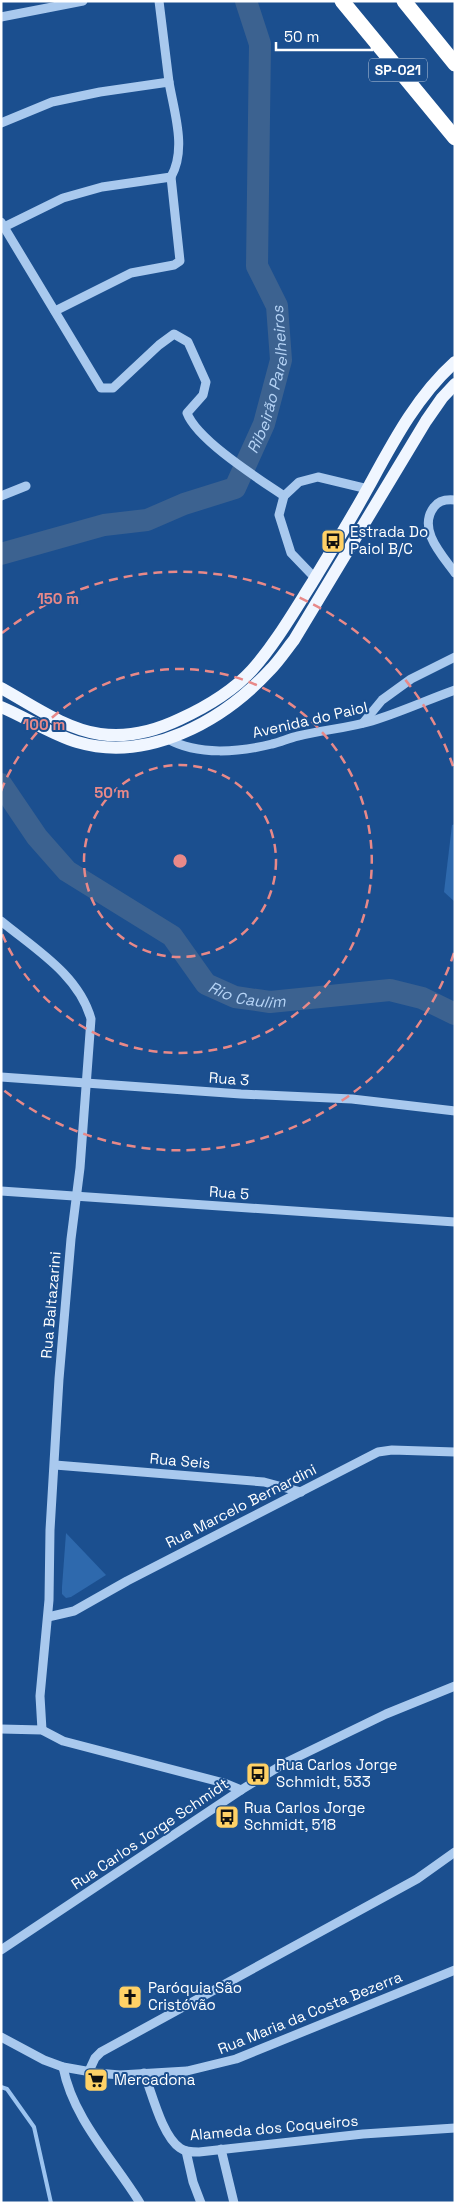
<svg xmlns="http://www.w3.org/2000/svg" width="456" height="2204" font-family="'Space Grotesk',sans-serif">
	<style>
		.green { fill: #2e69ad }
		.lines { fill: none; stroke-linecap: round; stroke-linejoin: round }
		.stream { stroke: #9cc4f0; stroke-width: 4 }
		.river { stroke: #3c6290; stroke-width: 22 }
		.minor { stroke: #a9c9ee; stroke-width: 9 }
		.major { stroke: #f0f6ff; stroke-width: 12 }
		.highway { stroke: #fff; stroke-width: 15 }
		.ring { fill: none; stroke: #e88989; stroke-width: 2.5; stroke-dasharray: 9 6 }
		.labels { text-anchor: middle; stroke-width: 4; stroke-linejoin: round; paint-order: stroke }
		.shield { fill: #1b4f8f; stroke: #bbcadd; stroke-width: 1 }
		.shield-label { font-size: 14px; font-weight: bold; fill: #fff }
		.poi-label { font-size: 15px; fill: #fff; stroke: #1b4f8f; text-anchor: start }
		.street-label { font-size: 15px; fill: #fff; stroke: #1b4f8f }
		.water-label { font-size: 16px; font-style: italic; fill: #b5d3f5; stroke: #1b4f8f }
		.centre { fill: #e88989; stroke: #1b4f8f; stroke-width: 2.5 }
		.ring-label { font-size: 15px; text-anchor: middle; font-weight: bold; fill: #e88989; stroke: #1b4f8f; stroke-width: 4; stroke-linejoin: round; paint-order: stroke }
	</style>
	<rect width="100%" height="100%" fill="#1b4f8f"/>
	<!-- green -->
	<g class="green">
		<polygon points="455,824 455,902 444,892 452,825"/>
		<polygon points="66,1533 106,1575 71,1597 66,1598 62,1594 62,1587"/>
	</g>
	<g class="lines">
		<!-- stream -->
		<polyline class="stream" points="1,2087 7,2089 34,2127 51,2203"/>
		<!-- river -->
		<g class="river">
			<path id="s1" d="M1,554L104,525L147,520L184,504L235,488L264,424L281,360L277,306L257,266L260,44L246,1"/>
			<path id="s2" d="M1,784L37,837L67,871L172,936L206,984L235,997L270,1002L390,990L422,998L455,1014"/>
		</g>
		<!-- minor -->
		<g class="minor">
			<polyline points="159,1 169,82"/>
			<polyline points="1,17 83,1"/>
			<path d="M1,123L52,102L100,92L169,82C174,112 187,149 171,177"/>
			<path d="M1,222L101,388H113L159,345L174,334L188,342L206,382L203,395L187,413C197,440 259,479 284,496"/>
			<polyline points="4,227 63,198 102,187 171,177 180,261 174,265 131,273 55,311"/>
			<polyline points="1,496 26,486"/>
			<path d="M455,500C446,499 439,500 434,507C417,529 442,555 455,573"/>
			<polyline points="315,578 291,553 279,515 284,496 299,482 318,477 368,489"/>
			<polyline points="363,723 382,700 411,679 455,657"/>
			<path d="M168,739C198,756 240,752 272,744C281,742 289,738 298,736C323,730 348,728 372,721C401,712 427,700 455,690"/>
			<path d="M1,921C35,949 79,975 91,1019L80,1168L71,1239L59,1379L50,1530L49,1600L40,1696L42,1730"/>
			<polyline points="1,1077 241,1094 352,1099 455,1111"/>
			<polyline points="1,1191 455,1222"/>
			<polyline points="55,1465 264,1482 301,1492"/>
			<polyline points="48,1617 74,1611 127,1581 378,1452 392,1450 455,1452"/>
			<polyline points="1,1729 42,1730 63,1741 224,1783 241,1790"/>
			<polyline points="1,1950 241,1790 285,1763 386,1714 455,1686"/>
			<polyline points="1,2037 44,2060 63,2067 97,2073 120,2075 187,2071 236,2059 455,1970"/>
			<path d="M63,2067C73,2119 113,2159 140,2203"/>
			<polyline points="89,2071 95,2058 101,2052 417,1879 455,1852"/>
			<path d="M144,2073C152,2093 162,2136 180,2148C185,2152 192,2152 199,2152L363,2134L455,2128"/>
			<polyline points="221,2149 234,2203"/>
			<polyline points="186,2151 193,2182 201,2203"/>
		</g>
		<!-- major -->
		<g class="major">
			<path d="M1,688C32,705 65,729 100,734C128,738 155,731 180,719C206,707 233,691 252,670C275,644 293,613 312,583C331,551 351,519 369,486C393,442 417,396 455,362"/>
			<path d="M1,707C25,717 53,735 77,742C148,763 223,721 270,670C279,661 286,650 294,640L426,421L442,398L455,384"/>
		</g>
		<!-- highway -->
		<g class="highway">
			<polyline points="342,1 455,138"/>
			<polyline points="404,1 455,64"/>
		</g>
	</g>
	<!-- distance rings -->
	<g class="ring">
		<circle cx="180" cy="861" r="96"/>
		<path d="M1 791A192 192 0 1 1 1 931"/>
		<path d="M454 953A289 289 0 0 1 2 1089M2 633A289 289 0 0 1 454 769"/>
	</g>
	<!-- icons -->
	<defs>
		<g id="bus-square" transform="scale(1.25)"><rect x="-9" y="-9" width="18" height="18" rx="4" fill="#ffd166" stroke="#1b4f8f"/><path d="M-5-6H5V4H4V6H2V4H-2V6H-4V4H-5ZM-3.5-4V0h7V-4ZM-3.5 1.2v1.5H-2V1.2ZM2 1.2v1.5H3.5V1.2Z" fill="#111"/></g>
		<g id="church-square" transform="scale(1.25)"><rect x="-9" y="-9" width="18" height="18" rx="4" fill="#ffd166" stroke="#1b4f8f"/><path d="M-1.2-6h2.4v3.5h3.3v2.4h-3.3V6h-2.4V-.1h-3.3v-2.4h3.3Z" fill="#111"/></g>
		<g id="supermarket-square" transform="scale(1.25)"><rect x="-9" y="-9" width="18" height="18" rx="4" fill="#ffd166" stroke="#1b4f8f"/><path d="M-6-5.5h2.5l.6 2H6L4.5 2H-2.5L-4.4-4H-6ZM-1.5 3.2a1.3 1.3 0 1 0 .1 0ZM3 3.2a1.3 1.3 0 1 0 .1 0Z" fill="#111"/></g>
	</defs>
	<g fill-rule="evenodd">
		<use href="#bus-square" x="333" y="541"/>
		<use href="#bus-square" x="258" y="1774"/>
		<use href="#bus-square" x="227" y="1817"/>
		<use href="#church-square" x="130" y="1997"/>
		<use href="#supermarket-square" x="96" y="2080"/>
	</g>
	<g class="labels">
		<!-- shield labels -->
		<rect class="shield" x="369" y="58.5" width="58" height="23" rx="4"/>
		<g class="shield-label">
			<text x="398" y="75">SP-021</text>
		</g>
		<!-- poi labels -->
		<g class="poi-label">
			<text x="350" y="537">Estrada Do<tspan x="350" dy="17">Paiol B/C</tspan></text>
			<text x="276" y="1770">Rua Carlos Jorge<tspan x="276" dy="17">Schmidt, 533</tspan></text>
			<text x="244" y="1813">Rua Carlos Jorge<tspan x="244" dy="17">Schmidt, 518</tspan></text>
			<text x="148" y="1993">Paróquia São<tspan x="148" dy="17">Cristóvão</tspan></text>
			<text x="114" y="2085">Mercadona</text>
		</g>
		<!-- street labels -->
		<g class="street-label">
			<text transform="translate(310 720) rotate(-13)" y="5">Avenida do Paiol</text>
			<text transform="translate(229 1079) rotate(4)" y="5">Rua 3</text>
			<text transform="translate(229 1193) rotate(4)" y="5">Rua 5</text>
			<text transform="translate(51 1305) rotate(-85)" y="5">Rua Baltazarini</text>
			<text transform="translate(180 1461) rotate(5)" y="5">Rua Seis</text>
			<text transform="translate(241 1506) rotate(-27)" y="5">Rua Marcelo Bernardini</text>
			<text transform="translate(150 1834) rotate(-34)" y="5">Rua Carlos Jorge Schmidt</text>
			<text transform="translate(310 2013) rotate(-22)" y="5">Rua Maria da Costa Bezerra</text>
			<text transform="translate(274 2128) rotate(-5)" y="5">Alameda dos Coqueiros</text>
		</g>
		<!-- water labels -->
		<g class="water-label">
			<text dy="6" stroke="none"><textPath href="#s1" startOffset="359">Ribeirão Parelheiros</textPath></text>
			<text dy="6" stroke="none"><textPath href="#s2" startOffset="335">Rio Caulim</textPath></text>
		</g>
	</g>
	<circle cx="180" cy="861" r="8" class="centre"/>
	<g class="ring-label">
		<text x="58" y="604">150 m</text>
		<text x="44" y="730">100 m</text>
		<text x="112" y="798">50 m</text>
	</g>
	<!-- border -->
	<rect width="456" height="2204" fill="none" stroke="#ffffff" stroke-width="5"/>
	<!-- scale -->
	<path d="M276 42v8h96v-8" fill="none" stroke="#ffffff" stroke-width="2.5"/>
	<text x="284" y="42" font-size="15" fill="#ffffff" stroke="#1b4f8f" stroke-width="4" paint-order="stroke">50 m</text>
</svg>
